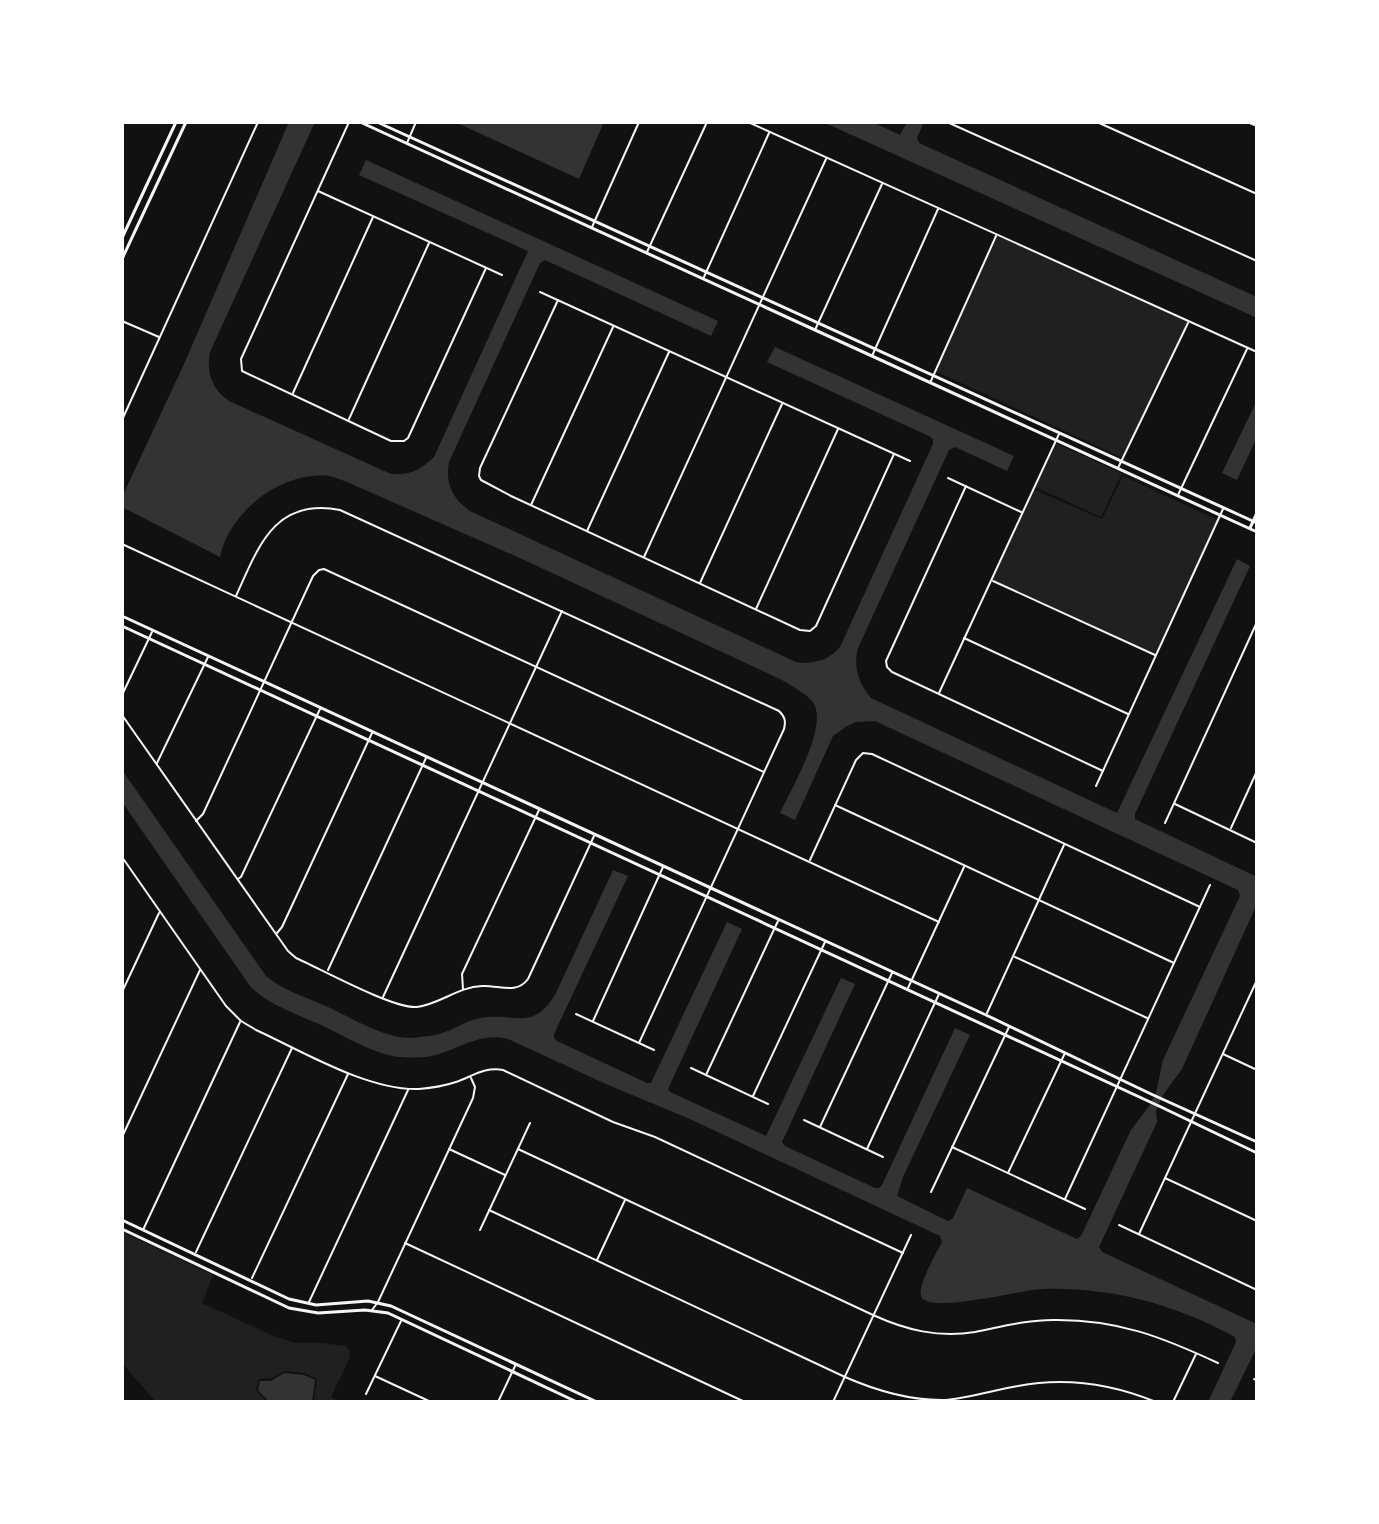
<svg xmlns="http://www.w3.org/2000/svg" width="1379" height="1524" font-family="'Crimson Pro',serif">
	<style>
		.green { fill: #202020 }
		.water { fill: #333 }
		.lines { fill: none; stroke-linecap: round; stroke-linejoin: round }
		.minor { stroke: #f5f5f5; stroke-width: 2 }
		.tertiary { stroke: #f5f5f5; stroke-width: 3 }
		.secondary { stroke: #f5f5f5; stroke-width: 3 }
		.primary { stroke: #f5f5f5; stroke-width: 3 }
	</style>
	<rect width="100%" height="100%" fill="#111"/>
	<!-- green -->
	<g class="green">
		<polygon points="997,235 1189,321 1123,458 935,371"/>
		<polygon points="1055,443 1218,517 1124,474 1121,475 1101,517 1035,487"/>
		<polygon points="1123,476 1218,520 1156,656 991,580 1033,489 1102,519"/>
		<polygon points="122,1232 213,1275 202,1303 271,1335 295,1343 321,1343 346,1346 349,1350 350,1357 331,1397 340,1402 314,1402 317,1379 304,1373 284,1371 271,1379 264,1378 258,1380 256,1390 267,1402 156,1402 122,1363"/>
	</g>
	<!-- water -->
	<g class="water">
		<path d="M289,122H315L210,352C206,373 212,389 229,401L391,474C410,476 421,469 434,457L528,251L359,175L366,160L718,321L711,336L545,260L540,263L449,462C445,482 452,499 470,511L796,662C813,665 829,660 840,647L933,444V439L929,436L767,362L775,347L1014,456L1007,471L955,447L949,450L858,648C853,668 859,683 871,698L1117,813L1237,559L1250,566L1135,814V819L1257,877V904L1182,1069L1163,1095L1156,1111L1157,1122L1099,1247L1102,1252L1257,1324V1347L1230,1402H1208L1236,1342L1235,1337C1174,1304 1111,1287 1042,1289C1021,1290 934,1313 922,1298C915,1289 937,1252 942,1242L940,1236L692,1120L606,1084L508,1039C478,1031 455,1053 425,1057C413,1058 400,1058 388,1055C366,1049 346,1037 325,1027C302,1016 267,1005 250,986L122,802V770L266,976C282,990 306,997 326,1006C349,1017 374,1032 399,1037C409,1039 420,1037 430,1036C448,1034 463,1021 481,1018C515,1012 533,1033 556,993L613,870L628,876L554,1034V1038L557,1041L647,1083H651L727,922L742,929L668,1089L670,1092L766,1136L841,978L855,984L782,1142L785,1146L875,1188H879L882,1185L955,1028L970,1035L903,1177L897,1196L948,1221L953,1218L967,1188L1077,1239L1081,1236L1131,1130L1150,1105L1156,1093L1163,1060L1240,896L1238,890L875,721L856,722L847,726L833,736L795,820L780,813C791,789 829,726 813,702C805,693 792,686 782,680L522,559L347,482C341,480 335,477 329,476C281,471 229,512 220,557L122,507V497L184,364Z"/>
		<polygon points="455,122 604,122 579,179"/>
		<polygon points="823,122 872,122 900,135 907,122 924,122 917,138 919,143 1257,297 1257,318"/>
		<polygon points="1257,400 1257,437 1237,480 1222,473"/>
		<polygon points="284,1373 304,1375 315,1380 312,1402 269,1402 258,1390 260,1381 271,1381"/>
	</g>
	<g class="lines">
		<!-- minor -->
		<g class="minor">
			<polyline points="349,122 241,359 242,371 391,441 404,441 408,438 486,268"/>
			<polyline points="748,122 1257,352"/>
			<polyline points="947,122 1257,261"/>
			<polyline points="1097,122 1257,194"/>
			<polyline points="1247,122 1257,126"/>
			<polyline points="407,143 416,122"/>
			<polyline points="318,191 502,275"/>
			<polyline points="592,227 639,122"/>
			<polyline points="647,252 707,122"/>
			<polyline points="704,277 769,133"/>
			<polyline points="540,292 910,461"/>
			<polyline points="558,300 480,468 479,476 481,480 511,496 800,630 810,631 816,626 894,454"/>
			<polyline points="122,321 159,337"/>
			<polyline points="815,330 882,184"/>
			<polyline points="872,356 938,209"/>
			<polyline points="930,383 996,236"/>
			<polyline points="293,393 373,217"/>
			<polyline points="349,419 429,243"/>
			<polyline points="122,420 258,122"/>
			<polyline points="1118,468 1188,323"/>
			<polyline points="948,478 1021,512"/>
			<polyline points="966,486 886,661 887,667 892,672 1103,771"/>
			<polyline points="1178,495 1247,349"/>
			<polyline points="531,505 613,327"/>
			<polyline points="587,531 669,352"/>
			<polyline points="122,544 939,922"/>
			<polyline points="644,557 826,159"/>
			<polyline points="993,581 1155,655"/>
			<polyline points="700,583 782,404"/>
			<path d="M236,596C258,548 274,497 340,510L779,711C785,717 786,721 784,729L639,1043"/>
			<polyline points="756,609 838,429"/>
			<polyline points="964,638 1128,714"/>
			<polyline points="939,693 1059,434"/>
			<polyline points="122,695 152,632"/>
			<path d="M122,715L288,951L296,958C321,969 393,1009 417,1007C440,1004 458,987 482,986C499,985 516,995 528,979L594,836"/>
			<polyline points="157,763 208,657"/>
			<polyline points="1096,786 1223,509"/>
			<polyline points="1175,804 1257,843"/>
			<polyline points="835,805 1174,963"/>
			<polyline points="196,821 203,814 313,576 319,570 324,569 764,772"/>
			<polyline points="1165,823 1257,622"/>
			<polyline points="1231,828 1257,771"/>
			<path d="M122,857L226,1006L241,1021L256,1030C302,1051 368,1091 419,1089C431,1088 444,1086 456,1082C471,1077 486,1066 503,1070L613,1122L655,1137L903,1253"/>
			<polyline points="810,860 856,760 863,753 872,754 1200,907"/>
			<polyline points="238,879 241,877 320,709"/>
			<polyline points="277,933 282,927 372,733"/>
			<polyline points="1015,957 1147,1018"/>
			<polyline points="328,970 426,758"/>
			<polyline points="908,988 964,867"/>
			<polyline points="463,989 462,974 539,810"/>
			<polyline points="122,992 159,913"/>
			<polyline points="383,997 562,611"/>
			<polyline points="987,1013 1064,845"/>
			<polyline points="576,1014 654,1050"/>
			<polyline points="593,1021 663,867"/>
			<polyline points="1223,1054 1257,1070"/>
			<polyline points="691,1068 768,1104"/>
			<polyline points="706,1075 778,921"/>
			<polyline points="753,1096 825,942"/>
			<polyline points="804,1120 883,1157"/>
			<polyline points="820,1127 892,973"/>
			<polyline points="122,1137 200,970"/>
			<polyline points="952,1147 1085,1209"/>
			<polyline points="449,1149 505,1175"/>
			<path d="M518,1149L873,1315C906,1330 938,1338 975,1332C1001,1327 1026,1320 1053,1320C1117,1319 1162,1337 1218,1363"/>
			<polyline points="867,1149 939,994"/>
			<polyline points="1008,1173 1065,1053"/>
			<polyline points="1165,1178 1257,1221"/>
			<polyline points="931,1192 1009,1027"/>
			<polyline points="1065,1199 1210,885"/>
			<path d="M489,1210L845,1377C877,1391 910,1401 946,1400C970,1398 994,1390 1018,1386C1065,1377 1112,1384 1156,1402"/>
			<polyline points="1119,1225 1257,1290"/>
			<polyline points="143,1230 240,1022"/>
			<polyline points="480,1230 530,1123"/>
			<polyline points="1139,1234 1257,980"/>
			<polyline points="405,1243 745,1402"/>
			<polyline points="196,1252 292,1048"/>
			<polyline points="597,1260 625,1200"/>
			<polyline points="252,1278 348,1074"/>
			<polyline points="309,1302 408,1090"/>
			<polyline points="372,1310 378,1302 473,1098 475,1087 471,1078"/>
			<polyline points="375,1376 431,1402"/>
			<polyline points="1254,1379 1257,1381"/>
			<polyline points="366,1394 401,1321"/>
			<polyline points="498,1402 516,1364"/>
			<polyline points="833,1402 911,1235"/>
			<polyline points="1173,1402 1196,1354"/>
		</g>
		<!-- tertiary -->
		<g class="tertiary">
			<polyline points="360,122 1257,532"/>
			<polyline points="377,122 1257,523"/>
			<polyline points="1250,528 1257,513"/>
			<polyline points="122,1220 289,1299 316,1305 368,1301 391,1306 597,1402"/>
			<polyline points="122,1229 289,1308 318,1313 365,1310 388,1313 577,1402"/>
		</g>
		<!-- secondary -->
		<g class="secondary">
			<polyline points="122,616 986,1015 1151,1094 1257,1142"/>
			<polyline points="122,626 1161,1107 1257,1153"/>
		</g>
		<!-- primary -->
		<g class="primary">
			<polyline points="122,238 176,122"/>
			<polyline points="122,259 186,122"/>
		</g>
	</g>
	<!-- border -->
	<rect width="1379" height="1524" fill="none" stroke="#ffffff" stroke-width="248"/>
</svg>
